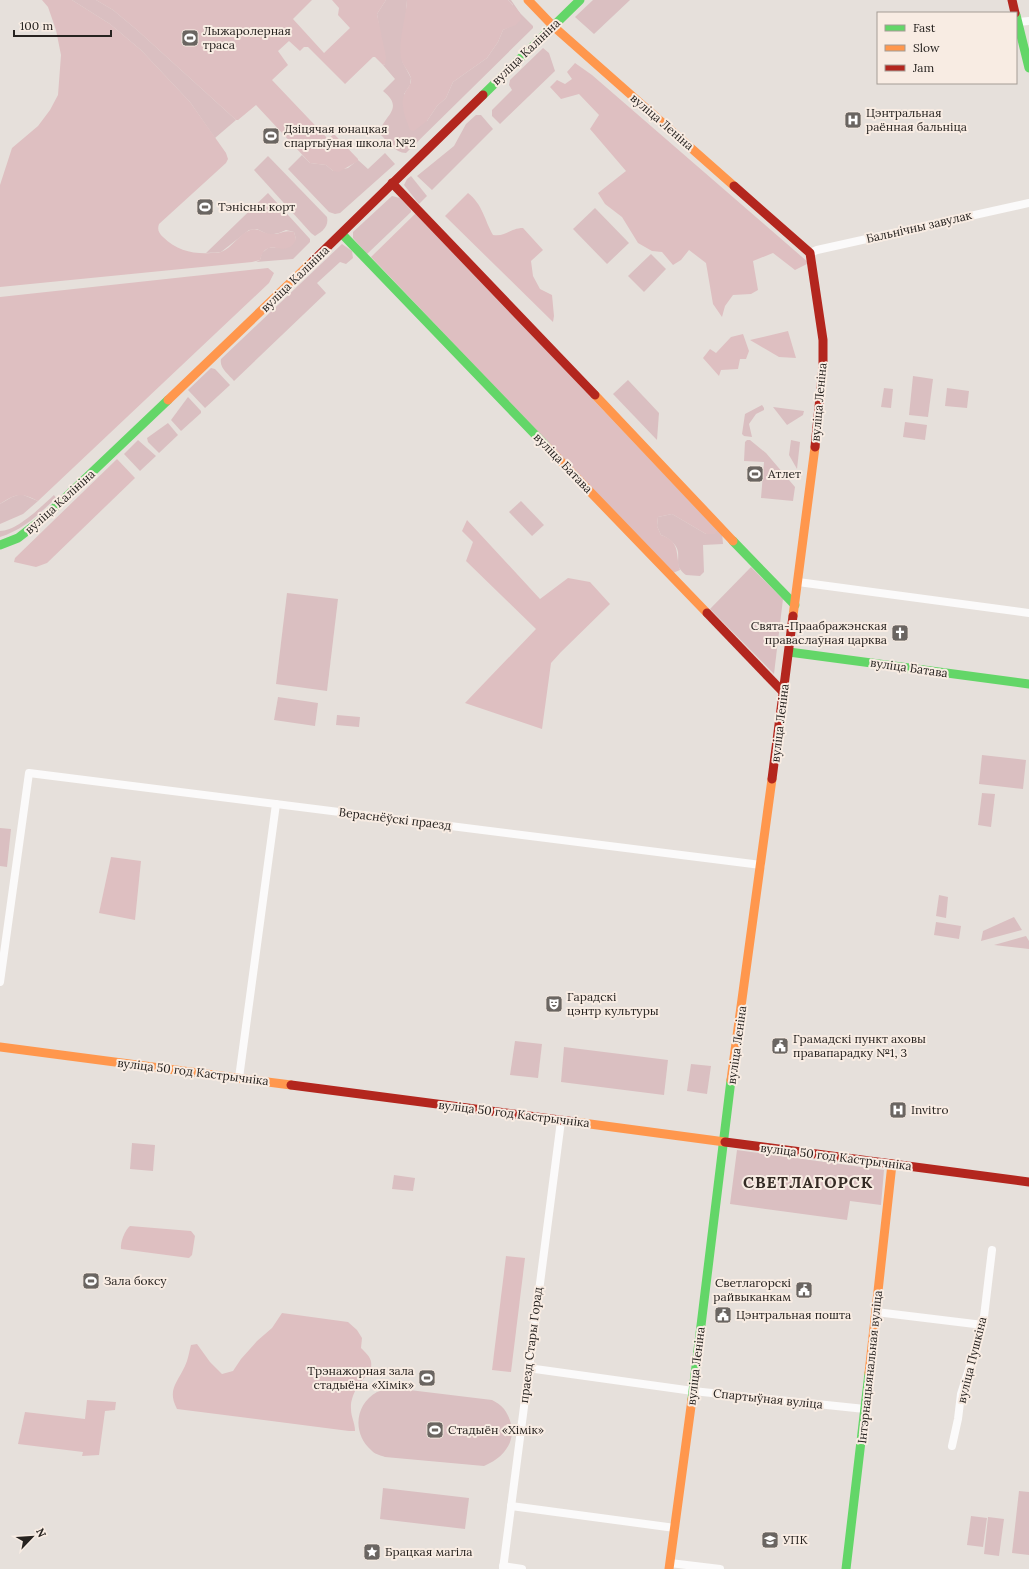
<svg xmlns="http://www.w3.org/2000/svg" width="1029" height="1569" font-family="Lora,serif">
	<style>
		.green { fill: #dabfc1 }
		.forest { fill: #debfc1 }
		.lines { fill: none; stroke-linecap: round; stroke-linejoin: round }
		.street { stroke: #fbfafa; stroke-width: 8 }
		.fast { stroke: #63d668; stroke-width: 9 }
		.slow { stroke: #ff974d; stroke-width: 9 }
		.jam { stroke: #b3261e; stroke-width: 9 }
		.labels { text-anchor: middle; stroke-width: 4; stroke-linejoin: round; paint-order: stroke }
		.poi-label { font-size: 12px; fill: #272320; stroke: #f8ece3; text-anchor: start }
		.street-label { font-size: 12px; fill: #272320; stroke: #f8ece3 }
		.district-label { font-size: 16px; font-weight: bold; letter-spacing: 1px; fill: #342a24; stroke: #f8ece3 }
	</style>
	<rect width="100%" height="100%" fill="#e6e0db"/>
	<!-- green -->
	<g class="green">
		<polygon points="72,0 96,0 113,10 137,30 236,120 215,138 190,102 141,50 110,24"/>
		<path d="M386,0H407L402,61L411,78L410,85L404,94L427,121L437,106L446,98L453,82L487,58L498,42L503,30L509,27L513,5L508,0H511L520,13L533,26V28L406,153C395,153 387,141 380,134C380,117 407,110 383,91L395,79L383,65L385,64L377,14Z"/>
		<polygon points="593,0 630,0 594,34 575,17"/>
		<polygon points="543,48 549,53 555,71 500,124 492,116 492,110 512,90 509,85 510,80"/>
		<polygon points="476,115 481,115 493,129 432,190 417,176 454,146 466,124"/>
		<polygon points="385,153 395,164 340,213 335,214 329,212 288,169 302,155 310,163 326,165 333,171 348,168 358,160 368,169"/>
		<path d="M268,156L327,217C329,226 323,231 315,236L311,233L254,170Z"/>
		<polygon points="411,176 427,196 419,204 404,185 407,179"/>
		<polygon points="268,193 310,239 310,242 293,259 256,262 260,260 262,253 268,248 280,248 296,239 294,232 286,230 279,233 269,235 257,229 249,230 221,252 206,253"/>
		<polygon points="392,196 400,198 411,210 411,212 367,254 353,238 353,232"/>
		<polygon points="595,208 629,243 607,264 573,229"/>
		<path d="M342,244L352,251L353,258L346,264L340,262L317,283L326,293L234,381C229,375 219,368 221,359Z"/>
		<polygon points="651,254 666,269 644,292 628,276"/>
		<polygon points="211,368 215,369 230,385 205,408 188,390"/>
		<polygon points="913,376 933,379 928,417 909,415"/>
		<polygon points="628,380 659,413 657,440 613,394"/>
		<polygon points="884,388 893,389 891,408 881,407"/>
		<polygon points="947,388 969,391 967,408 945,406"/>
		<polygon points="188,397 201,411 201,413 181,431 171,420"/>
		<polygon points="762,405 764,408 764,410 756,414 749,424 752,437 744,436 742,434 745,414"/>
		<polygon points="773,407 804,411 803,415 787,425"/>
		<polygon points="905,422 927,425 925,440 903,437"/>
		<polygon points="168,423 178,435 159,453 148,442 147,438"/>
		<polygon points="138,440 156,456 140,471 124,454"/>
		<polygon points="747,440 750,440 766,453 795,487 793,501 761,498 764,462 744,461 745,442"/>
		<polygon points="791,440 800,442 797,469 789,455"/>
		<polygon points="21,494 38,501 23,514 0,524 0,504 12,497"/>
		<path d="M54,495L56,498C39,514 23,530 0,537V531C17,531 42,506 54,495Z"/>
		<polygon points="521,501 544,525 532,536 509,512"/>
		<path d="M672,514L706,534L717,530L722,532L723,544L703,545L704,572L700,576L686,575C675,566 679,564 678,552C677,544 668,537 661,535L657,526L658,517Z"/>
		<polygon points="751,567 783,599 774,674 710,609"/>
		<polygon points="287,593 338,599 327,691 276,684"/>
		<polygon points="278,697 318,703 315,726 274,720"/>
		<polygon points="337,715 360,717 359,727 336,725"/>
		<polygon points="982,755 1026,760 1023,789 979,784"/>
		<polygon points="982,793 995,794 991,827 978,825"/>
		<polygon points="0,828 11,829 7,867 0,866"/>
		<polygon points="939,895 948,897 946,918 936,916"/>
		<polygon points="1014,917 1022,930 981,941 983,931"/>
		<polygon points="936,922 961,926 959,939 934,935"/>
		<polygon points="1026,936 1029,941 1029,949 994,945"/>
		<polygon points="515,1041 542,1044 538,1078 510,1075"/>
		<polygon points="564,1047 668,1060 664,1095 561,1082"/>
		<polygon points="691,1064 711,1066 707,1094 687,1091"/>
		<polygon points="132,1143 155,1145 153,1171 130,1169"/>
		<polygon points="737,1150 884,1170 881,1205 850,1201 847,1220 730,1204"/>
		<polygon points="394,1175 415,1178 413,1191 392,1189"/>
		<path d="M393,1388L492,1400C496,1402 501,1405 504,1409C521,1433 509,1456 484,1466L385,1457C380,1455 374,1454 371,1450C352,1433 355,1404 377,1392C382,1390 388,1389 393,1388Z"/>
		<polygon points="383,1488 469,1498 465,1529 380,1519"/>
		<polygon points="1019,1491 1029,1492 1029,1555 1012,1553"/>
		<polygon points="971,1516 987,1518 983,1547 967,1545"/>
		<polygon points="988,1517 1004,1519 999,1556 984,1554"/>
	</g>
	<!-- forest -->
	<g class="forest">
		<path d="M42,0H72L110,24L141,50L190,102L226,153L228,159L226,163L159,224C157,230 159,233 163,237C177,251 193,254 211,253C214,252 218,253 221,252C232,248 239,234 250,230C259,227 263,234 271,234C281,235 282,229 294,232L296,239C295,242 293,245 290,247C278,253 266,239 260,260L252,262L0,287V185L12,148L38,126L50,110L58,95L61,55L56,30L48,7Z"/>
		<polygon points="96,0 312,0 293,19 324,53 350,28 338,15 339,8 332,0 386,0 377,14 386,57 385,64 383,65 375,57 373,57 345,84 308,47 304,47 300,51 289,41 278,51 288,65 272,80 328,139 334,134 358,159 358,161 339,172 333,171 326,165 310,163 256,105 238,120 236,120 137,30 113,10"/>
		<path d="M407,0H508L520,13L521,19L516,25L503,30L498,42L487,58L453,82L446,98L437,106L427,121L414,131L410,130C406,119 400,106 404,95C406,89 412,85 411,78C409,71 402,65 401,58C398,39 406,19 407,0Z"/>
		<polygon points="575,63 592,75 809,263 795,270 773,253 753,261 758,290 751,294 733,295 725,306 722,317 713,304 706,263 689,250 681,260 673,265 662,252 652,251 638,243 622,217 605,204 598,193 626,171 590,129 599,115 579,94 561,99 550,87 557,80 565,84 572,79 567,72"/>
		<path d="M468,193C483,205 484,219 493,235C506,237 510,228 523,228L543,250L531,261L533,276L540,289L552,295L554,316L553,322L445,216Z"/>
		<path d="M416,213L717,530L715,534H706L672,514L658,517L657,526L661,535C681,542 675,553 680,570L673,573L371,257Z"/>
		<path d="M268,268L274,273L269,283L38,501C21,492 15,494 0,504V297Z"/>
		<polygon points="788,331 796,358 779,357 750,340"/>
		<polygon points="743,334 749,351 746,359 740,359 738,369 721,370 719,376 703,358 710,349 716,353 731,337"/>
		<polygon points="117,459 135,478 47,563 36,567 14,562 15,558"/>
		<polygon points="467,520 540,599 568,578 590,582 610,604 561,652 551,663 542,729 465,703 536,629 466,561 473,542 462,531"/>
		<polygon points="111,857 141,861 135,920 99,913"/>
		<path d="M130,1226L191,1231L195,1236L192,1255L189,1258L121,1249C120,1242 125,1230 130,1226Z"/>
		<polygon points="506,1256 525,1258 511,1372 492,1370"/>
		<path d="M282,1313L348,1322L357,1330L362,1338L361,1348C371,1358 373,1360 370,1373C360,1380 350,1396 351,1409C351,1417 355,1423 355,1431H349L177,1409C167,1390 177,1383 185,1366C188,1360 189,1352 191,1345L197,1344L210,1362L222,1374L233,1371L241,1359L257,1341L272,1328Z"/>
		<polygon points="87,1400 116,1402 115,1410 105,1411 99,1455 82,1456 83,1452 18,1444 25,1412 85,1419"/>
	</g>
	<g class="lines">
		<!-- street -->
		<g class="street">
			<polyline points="1018,22 1029,21"/>
			<polyline points="810,253 817,250 1029,203"/>
			<polyline points="798,582 1029,613"/>
			<polyline points="0,982 29,773 761,865"/>
			<polyline points="239,1078 276,804"/>
			<polyline points="876,1312 983,1325"/>
			<polyline points="528,1368 693,1391 865,1409"/>
			<polyline points="952,1446 958,1419 961,1394 983,1325 992,1250"/>
			<polyline points="511,1506 675,1528"/>
			<polyline points="670,1563 720,1569"/>
			<polyline points="503,1566 522,1569"/>
			<polyline points="503,1569 561,1121"/>
		</g>
		<!-- fast -->
		<g class="fast">
			<polyline points="1016,15 1029,68"/>
			<polyline points="483,95 580,0"/>
			<polyline points="342,234 548,448"/>
			<polyline points="733,541 795,605"/>
			<polyline points="0,545 18,538 45,517 168,400"/>
			<polyline points="789,652 1029,684"/>
			<polyline points="692,1399 731,1080"/>
			<polyline points="846,1569 869,1373"/>
		</g>
		<!-- slow -->
		<g class="slow">
			<polyline points="528,0 553,26 734,186"/>
			<polyline points="595,395 733,541"/>
			<polyline points="168,400 313,261"/>
			<polyline points="548,448 707,613"/>
			<polyline points="793,616 815,447"/>
			<polyline points="0,1047 291,1085"/>
			<polyline points="731,1080 772,779"/>
			<polyline points="575,1122 725,1142"/>
			<polyline points="869,1373 892,1164"/>
			<polyline points="669,1569 692,1399"/>
		</g>
		<!-- jam -->
		<g class="jam">
			<polyline points="1012,0 1015,13"/>
			<polyline points="392,183 595,395"/>
			<polyline points="734,186 810,253 823,340 823,367 815,447"/>
			<polyline points="313,261 483,95"/>
			<polyline points="707,613 784,693"/>
			<polyline points="772,779 793,616"/>
			<polyline points="291,1085 575,1122"/>
			<polyline points="725,1142 1029,1182"/>
		</g>
	</g>
	<!-- icons -->
	<defs>
		<g id="stadium-square" transform="scale(0.9)"><rect x="-9" y="-9" width="18" height="18" rx="4" fill="#6a6561" stroke="#f8ece3"/><path d="M0-5a6.5 5 0 1 0 0 10a6.5 5 0 1 0 0-10ZM-3.5-1.8h7v3.6h-7Z" fill="#fff"/></g>
		<g id="hospital-square" transform="scale(0.9)"><rect x="-9" y="-9" width="18" height="18" rx="4" fill="#6a6561" stroke="#f8ece3"/><path d="M-5-5h3v3.5h4V-5h3V5h-3V1.5h-4V5h-3Z" fill="#fff"/></g>
		<g id="church-square" transform="scale(0.9)"><rect x="-9" y="-9" width="18" height="18" rx="4" fill="#6a6561" stroke="#f8ece3"/><path d="M-1.2-6h2.4v3.5h3.3v2.4h-3.3V6h-2.4V-.1h-3.3v-2.4h3.3Z" fill="#fff"/></g>
		<g id="theatre-square" transform="scale(0.9)"><rect x="-9" y="-9" width="18" height="18" rx="4" fill="#6a6561" stroke="#f8ece3"/><path d="M-5-5.5Q0-4 5-5.5V0Q5 5 0 6Q-5 5-5 0ZM-3.3-2.5H-1v1.5H-3.3ZM1-2.5H3.3v1.5H1ZM-2.8 1Q0 5.5 2.8 1Z" fill="#fff"/></g>
		<g id="civic-square" transform="scale(0.9)"><rect x="-9" y="-9" width="18" height="18" rx="4" fill="#6a6561" stroke="#f8ece3"/><path d="M-.6-6.5H3V-4.5H.6V-3L4-1V1h2V6H-6V1h2V-1L-.6-3ZM-1.2 2.5V6h2.4V2.5Z" fill="#fff"/></g>
		<g id="university-square" transform="scale(0.9)"><rect x="-9" y="-9" width="18" height="18" rx="4" fill="#6a6561" stroke="#f8ece3"/><path d="M0-5L7-2L0 1L-7-2ZM-4 1L0 2.5L4 1V4Q0 6-4 4Z" fill="#fff"/></g>
		<g id="sight-square" transform="scale(0.9)"><rect x="-9" y="-9" width="18" height="18" rx="4" fill="#6a6561" stroke="#f8ece3"/><path d="M0-6L1.8-2.2L6-1.7L2.9 1.2L3.7 5.4L0 3.3L-3.7 5.4L-2.9 1.2L-6-1.7L-1.8-2.2Z" fill="#fff"/></g>
	</defs>
	<g fill-rule="evenodd">
		<use href="#stadium-square" x="190" y="38"/>
		<use href="#hospital-square" x="853" y="120"/>
		<use href="#stadium-square" x="271" y="136"/>
		<use href="#stadium-square" x="205" y="207"/>
		<use href="#stadium-square" x="755" y="474"/>
		<use href="#church-square" x="900" y="633"/>
		<use href="#theatre-square" x="554" y="1004"/>
		<use href="#civic-square" x="780" y="1046"/>
		<use href="#hospital-square" x="898" y="1110"/>
		<use href="#stadium-square" x="91" y="1281"/>
		<use href="#civic-square" x="804" y="1290"/>
		<use href="#civic-square" x="723" y="1315"/>
		<use href="#stadium-square" x="427" y="1378"/>
		<use href="#stadium-square" x="435" y="1430"/>
		<use href="#university-square" x="770" y="1540"/>
		<use href="#sight-square" x="372" y="1552"/>
	</g>
	<g class="labels">
		<!-- poi labels -->
		<g class="poi-label">
			<text x="203" y="35">Лыжаролерная<tspan x="203" dy="14">траса</tspan></text>
			<text x="866" y="117">Цэнтральная<tspan x="866" dy="14">раённая бальніца</tspan></text>
			<text x="284" y="133">Дзіцячая юнацкая<tspan x="284" dy="14">спартыўная школа №2</tspan></text>
			<text x="218" y="211">Тэнісны корт</text>
			<text x="768" y="478">Атлет</text>
			<text x="887" y="630" text-anchor="end">Свята-Праабражэнская<tspan x="887" dy="14">праваслаўная царква</tspan></text>
			<text x="567" y="1001">Гарадскі<tspan x="567" dy="14">цэнтр культуры</tspan></text>
			<text x="793" y="1043">Грамадскі пункт аховы<tspan x="793" dy="14">правапарадку №1, 3</tspan></text>
			<text x="911" y="1114">Invitro</text>
			<text x="104" y="1285">Зала боксу</text>
			<text x="791" y="1287" text-anchor="end">Светлагорскі<tspan x="791" dy="14">райвыканкам</tspan></text>
			<text x="736" y="1319">Цэнтральная пошта</text>
			<text x="414" y="1375" text-anchor="end">Трэнажорная зала<tspan x="414" dy="14">стадыёна «Хімік»</tspan></text>
			<text x="448" y="1434">Стадыён «Хімік»</text>
			<text x="783" y="1544">УПК</text>
			<text x="385" y="1556">Брацкая магіла</text>
		</g>
		<!-- street labels -->
		<g class="street-label">
			<text transform="translate(526 52) rotate(-44)" y="4">вуліца Калініна</text>
			<text transform="translate(662 122) rotate(41)" y="4">вуліца Леніна</text>
			<text transform="translate(919 227) rotate(-13)" y="4">Бальнічны завулак</text>
			<text transform="translate(295 279) rotate(-44)" y="4">вуліца Калініна</text>
			<text transform="translate(819 402) rotate(-85)" y="4">вуліца Леніна</text>
			<text transform="translate(563 463) rotate(46)" y="4">вуліца Батава</text>
			<text transform="translate(60 502) rotate(-42)" y="4">вуліца Калініна</text>
			<text transform="translate(909 668) rotate(8)" y="4">вуліца Батава</text>
			<text transform="translate(780 723) rotate(-83)" y="4">вуліца Леніна</text>
			<text transform="translate(395 819) rotate(7)" y="4">Вераснёўскі праезд</text>
			<text transform="translate(737 1045) rotate(-82)" y="4">вуліца Леніна</text>
			<text transform="translate(193 1072) rotate(7)" y="4">вуліца 50 год Кастрычніка</text>
			<text transform="translate(514 1114) rotate(7)" y="4">вуліца 50 год Кастрычніка</text>
			<text transform="translate(836 1157) rotate(7)" y="4">вуліца 50 год Кастрычніка</text>
			<text transform="translate(531 1345) rotate(-83)" y="4">праезд Стары Горад</text>
			<text transform="translate(972 1360) rotate(-76)" y="4">вуліца Пушкіна</text>
			<text transform="translate(696 1366) rotate(-83)" y="4">вуліца Леніна</text>
			<text transform="translate(870 1367) rotate(-84)" y="4">Інтэрнацыянальная вуліца</text>
			<text transform="translate(768 1399) rotate(6)" y="4">Спартыўная вуліца</text>
		</g>
		<!-- district labels -->
		<g class="district-label">
			<text x="808" y="1188">СВЕТЛАГОРСК</text>
		</g>
	</g>
	<!-- legend -->
	<rect x="877" y="12" width="140" height="72" fill="#f8ece3" stroke="#a49c95"/>
	<rect x="885" y="25" width="20" height="6" fill="#63d668" stroke="#a49c95"/>
	<text x="913" y="32" font-size="12" fill="#272320">Fast</text>
	<rect x="885" y="45" width="20" height="6" fill="#ff974d" stroke="#a49c95"/>
	<text x="913" y="52" font-size="12" fill="#272320">Slow</text>
	<rect x="885" y="65" width="20" height="6" fill="#b3261e" stroke="#a49c95"/>
	<text x="913" y="72" font-size="12" fill="#272320">Jam</text>
	<!-- north arrow -->
	<g transform="translate(32 1537) rotate(65)" stroke="#f8ece3" stroke-width="3" paint-order="stroke">
	<path d="M0-3L7 15L0 10L-7 15Z" fill="#272320"/>
	<text y="-6" font-size="11" font-weight="bold" text-anchor="middle" fill="#272320">N</text>
	</g>
	<!-- scale -->
	<path d="M14 30v6h97v-6" fill="none" stroke="#272320" stroke-width="2"/>
	<text x="20" y="30" font-size="12" fill="#272320" stroke="#f8ece3" stroke-width="3" paint-order="stroke">100 m</text>
</svg>
